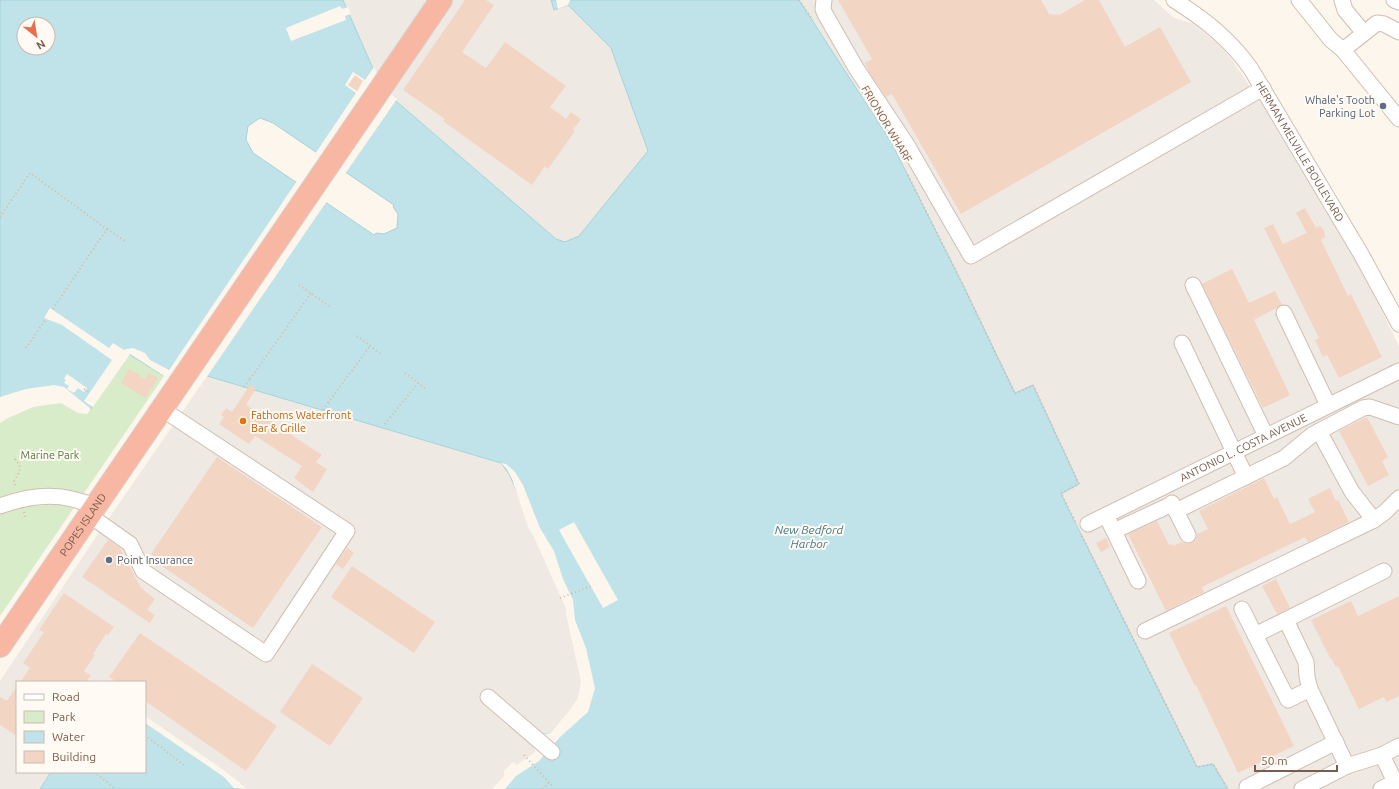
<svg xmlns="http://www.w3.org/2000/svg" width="1399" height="789" font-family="Ubuntu,sans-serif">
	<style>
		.industrial { fill: #efe9e4 }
		.green { fill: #d8ecc9 }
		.water { fill: #bfe3e8; stroke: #a5d3da; fill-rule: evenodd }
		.pier { fill: #fdf6ec }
		.building { fill: #f3d5c3 }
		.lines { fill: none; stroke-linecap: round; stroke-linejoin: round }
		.minor-casing { stroke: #d1beb0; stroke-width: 17 }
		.highway-casing { stroke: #dad1cd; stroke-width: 24 }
		.path { stroke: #d9b8a5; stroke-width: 2; stroke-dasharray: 1 3; stroke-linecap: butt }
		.minor { stroke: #fff; stroke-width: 15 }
		.highway { stroke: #f7b7a3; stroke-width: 22 }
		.service-dot { fill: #5c6f8a; stroke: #fffaf3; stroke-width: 1.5 }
		.food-dot { fill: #e8710a; stroke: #fffaf3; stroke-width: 1.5 }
		.labels { text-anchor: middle; stroke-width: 4; stroke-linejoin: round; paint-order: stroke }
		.service-label { font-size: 11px; fill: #4e5e75; stroke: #fffaf3; text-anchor: end }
		.street-label { font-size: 11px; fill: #7a5c4d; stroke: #fffaf3 }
		.food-label { font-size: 11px; fill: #c56008; stroke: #fffaf3; text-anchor: start }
		.park-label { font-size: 11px; fill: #537a41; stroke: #fffaf3 }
		.water-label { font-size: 12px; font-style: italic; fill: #437c86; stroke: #fffaf3 }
	</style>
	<rect width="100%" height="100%" fill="#fdf6ec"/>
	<!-- industrial -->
	<g class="industrial">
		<polygon points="343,0 551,0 555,10 568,5 611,48 648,151 579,236 565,242 556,239 382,89"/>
		<polygon points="799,0 1154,0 1174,18 1191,23 1206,34 1217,43 1229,56 1264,107 1338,229 1356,260 1399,346 1399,789 1228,789 1213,764 1197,767 1061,493 1079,484 1033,386 1015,394 962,283 891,142"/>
		<polygon points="207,376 501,463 509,474 568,608 583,682 581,696 571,711 538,753 494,789 244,789 145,717 145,682 17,682 17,772 51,772 40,789 0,789 0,681 98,534"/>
	</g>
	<!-- green -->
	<polygon class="green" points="130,354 164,376 0,616 0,423 8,418 33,407 61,403 78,413 87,414 93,407"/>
	<!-- water -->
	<g class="water">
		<path d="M0,0H343L382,89L556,239L565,242L579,236L648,151L611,48L568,5L554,10L551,0H799L891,142L962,283L1015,393L1033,385L1079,484L1061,494L1197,767L1213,764L1228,789H494L517,767L538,753L540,735L550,733L571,711L581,696L583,682L568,608L509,474L501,463L207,376L179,356L164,376L129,354L91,409L86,410L65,399L54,396L22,399L0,411ZM24,24H48V48H24ZM260,118L273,123L394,205L393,207L398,214L397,228L384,234L376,233L374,235L253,153L246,140L248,126Z"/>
		<polygon points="145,718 244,789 40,789 51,772 145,772"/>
	</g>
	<!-- pier -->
	<g class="pier">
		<polygon points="556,0 570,0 568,5 558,9"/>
		<polygon points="340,6 342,9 348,7 351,14 345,16 346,20 291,41 286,28"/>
		<polygon points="374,67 383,88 397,99 345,174 315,154 356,93 345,85 353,72 365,80"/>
		<polygon points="297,181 327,201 206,378 179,358 165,378 163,378 164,376 158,372 130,354 93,407 84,401 112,360 62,325 44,318 50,308 109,348 113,343 124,350 126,349 133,348 145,353 150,360 169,370"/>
		<polygon points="67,374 87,388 84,392 78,388 74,393 67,389 69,386 64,383 66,380 64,379"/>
		<polygon points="54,385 64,387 91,409 86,412 78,412 64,401 54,398 35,399 23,401 0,413 0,397 3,396 26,389"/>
		<polygon points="501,463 506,464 515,472 523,485 540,528 554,551 563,579 573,600 575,620 586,648 595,688 588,712 560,737 539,761 516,776 505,789 492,789 504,776 504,771 513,762 517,765 535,752 534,742 540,735 550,733 570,710 578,698 581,682 566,614 566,609 534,537 528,527 512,479 507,469"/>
		<polygon points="574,522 618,600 603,608 559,530"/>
		<polygon points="145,716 215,764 238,781 246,789 234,788 224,777 148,725 145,722"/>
	</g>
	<!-- building -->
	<g class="building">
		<polygon points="465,0 486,0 494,5 462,52 486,68 505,42 566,86 550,107 566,119 571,112 581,119 573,130 575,131 548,169 545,166 532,185 443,121 445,119 403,90"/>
		<polygon points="838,0 1041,0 1049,14 1059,15 1085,0 1099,0 1125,47 1160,27 1191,82 961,214 892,94 886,97 870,74 865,63 872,59"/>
		<polygon points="355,75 363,81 357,91 348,85"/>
		<polygon points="1305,208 1316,228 1320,226 1324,230 1325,237 1321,240 1348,296 1351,294 1382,357 1339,378 1327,355 1323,357 1315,340 1319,338 1264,228 1273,224 1283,244 1307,233 1296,213"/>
		<polygon points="1232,269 1249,303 1275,291 1282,305 1254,320 1290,395 1263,408 1202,284"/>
		<polygon points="129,369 145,379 149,373 158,378 145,398 121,383"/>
		<polygon points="250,385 256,388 246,405 322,455 316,462 327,469 313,492 294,478 302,466 255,436 249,444 219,424 224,417 221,415 226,408 232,412"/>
		<polygon points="1367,417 1388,457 1382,461 1389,475 1368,486 1339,431"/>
		<polygon points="217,457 322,527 253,628 153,560 155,557 151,554"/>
		<polygon points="1264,478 1274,499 1277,497 1290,524 1315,512 1308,499 1330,488 1336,501 1338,500 1349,522 1308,542 1305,537 1202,587 1204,592 1166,611 1128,534 1157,521 1169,545 1172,544 1173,546 1182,542 1187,544 1192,543 1196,540 1197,534 1208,529 1199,511"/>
		<polygon points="1106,538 1110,547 1101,552 1096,543"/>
		<polygon points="108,540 120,548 141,588 155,599 147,610 155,615 150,623 82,577"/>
		<polygon points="347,548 354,553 343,569 336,564"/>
		<polygon points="352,566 435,622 414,653 331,597"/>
		<polygon points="1276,579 1290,608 1277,614 1262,586"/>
		<polygon points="64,593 114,627 108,635 106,634 93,654 95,655 84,671 91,675 86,682 20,682 30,668 23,663 44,632 39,630"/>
		<polygon points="1399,596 1399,696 1386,702 1384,697 1359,709 1338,666 1336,667 1331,658 1330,658 1311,620 1351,601 1358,616"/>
		<polygon points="1226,606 1294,746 1238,773 1196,685 1195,686 1169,633"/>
		<polygon points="140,633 277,726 246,771 145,701 145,682 117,682 109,677"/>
		<polygon points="312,664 363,698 330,746 280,712"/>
		<polygon points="17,686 17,736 0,725 0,697 7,701"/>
	</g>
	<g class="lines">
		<!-- minor casing -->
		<g class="minor-casing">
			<g id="minor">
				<polyline points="824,0 823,9 825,14 856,68 907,145 971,256 1263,88"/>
				<path id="s1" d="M1174,0C1204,19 1230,39 1251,69L1361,254L1399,324"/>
				<polyline points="1299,0 1331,40 1343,50 1399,119"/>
				<polyline points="1342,0 1345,10 1364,33"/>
				<polyline points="1394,0 1399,2"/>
				<polyline points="1343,50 1377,23 1384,24 1399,32"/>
				<polyline points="1193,285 1266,436"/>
				<polyline points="1284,313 1328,405"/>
				<polyline points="1182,343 1246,477"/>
				<polyline points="1319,431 1352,492 1374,520"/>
				<polyline points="1172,503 1188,535"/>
				<path d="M0,506C22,498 48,493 72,499C80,501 88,504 96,505"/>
				<polyline points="1176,511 1284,458 1312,435 1363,408 1370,407 1399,417"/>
				<polyline points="89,515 130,544 143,571 266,654 347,531 162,409"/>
				<polyline points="1106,515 1138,581"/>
				<path id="s2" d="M1088,524L1399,371"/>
				<polyline points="1114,531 1172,504"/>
				<polyline points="1242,609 1288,700 1310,689"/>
				<polyline points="1286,620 1306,662 1307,677 1310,689 1347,766"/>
				<polyline points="1145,631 1374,520 1385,512 1399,498"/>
				<polyline points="1255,635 1384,571"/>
				<polyline points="488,697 552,752"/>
				<polyline points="1382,755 1395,782"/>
				<polyline points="1248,789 1247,787 1336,742"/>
				<polyline points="1302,789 1347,766 1382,755 1399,746"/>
				<polyline points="1381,789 1399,780"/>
			</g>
		</g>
		<!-- highway casing -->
		<g class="highway-casing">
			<g id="highway">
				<path id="s3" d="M0,646L441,0"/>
			</g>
		</g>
		<!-- path -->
		<g class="path">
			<polyline points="799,0 813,20"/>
			<polyline points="908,175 962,283 1015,394 1033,385 1079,484 1061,493 1076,523"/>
			<polyline points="0,217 30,173 107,229 52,310"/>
			<polyline points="107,229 125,241"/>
			<polyline points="299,285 329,306"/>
			<polyline points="357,336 382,355"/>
			<polyline points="26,348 46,319"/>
			<polyline points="405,373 427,390"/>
			<polyline points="250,379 311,293"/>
			<polyline points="244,387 251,378"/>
			<polyline points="84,389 90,392"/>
			<polyline points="328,403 370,346"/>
			<polyline points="323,410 328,403"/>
			<polyline points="385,424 418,383"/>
			<path d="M15,459C23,468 20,471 14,481L16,488"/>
			<polyline points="24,512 25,517"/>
			<polyline points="1082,536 1197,767 1213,764 1228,789"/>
			<polyline points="560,598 591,586"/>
			<polyline points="145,735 184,765"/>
			<polyline points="524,755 553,787"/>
			<polyline points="94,772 116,789"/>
			<polyline points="542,789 549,783 550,783"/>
		</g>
		<!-- minor -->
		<use href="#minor" class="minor"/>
		<!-- highway -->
		<use href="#highway" class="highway"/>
	</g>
	<!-- markers -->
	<g class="service-dot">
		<circle cx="1383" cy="106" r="4"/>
		<circle cx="109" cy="560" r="4"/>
	</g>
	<circle class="food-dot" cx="243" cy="421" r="4"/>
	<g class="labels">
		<!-- service labels -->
		<g class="service-label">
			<text x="1375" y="104">Whale's Tooth<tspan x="1375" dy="13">Parking Lot</tspan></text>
			<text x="117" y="564" text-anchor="start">Point Insurance</text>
		</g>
		<!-- street labels -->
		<g class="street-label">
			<text transform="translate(887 124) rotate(59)" y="4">FRIONOR WHARF</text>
			<text dy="4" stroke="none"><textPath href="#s1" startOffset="200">HERMAN MELVILLE BOULEVARD</textPath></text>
			<text dy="4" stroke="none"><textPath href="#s2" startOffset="173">ANTONIO L. COSTA AVENUE</textPath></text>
			<text dy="4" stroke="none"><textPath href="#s3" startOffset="147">POPES ISLAND</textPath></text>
		</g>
		<!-- food labels -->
		<g class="food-label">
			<text x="251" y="419">Fathoms Waterfront<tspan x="251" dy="13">Bar &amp; Grille</tspan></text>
		</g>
		<!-- park labels -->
		<g class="park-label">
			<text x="50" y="459">Marine Park</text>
		</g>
		<!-- water labels -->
		<g class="water-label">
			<text x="809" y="534">New Bedford<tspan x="809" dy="14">Harbor</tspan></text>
		</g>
	</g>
	<!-- legend -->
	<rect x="16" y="681" width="130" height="92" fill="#fffaf3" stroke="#cabbb1"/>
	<rect x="24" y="694" width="20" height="6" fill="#ffffff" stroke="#cabbb1"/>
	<text x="52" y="701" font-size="12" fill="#7a5c4d">Road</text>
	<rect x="24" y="711" width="20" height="12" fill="#d8ecc9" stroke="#cabbb1"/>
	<text x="52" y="721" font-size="12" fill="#7a5c4d">Park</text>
	<rect x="24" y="731" width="20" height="12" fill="#bfe3e8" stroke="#cabbb1"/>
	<text x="52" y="741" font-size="12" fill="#7a5c4d">Water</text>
	<rect x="24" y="751" width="20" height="12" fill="#f3d5c3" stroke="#cabbb1"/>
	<text x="52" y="761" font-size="12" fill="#7a5c4d">Building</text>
	<!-- north arrow -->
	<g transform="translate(36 36) rotate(150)"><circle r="19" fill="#fffaf3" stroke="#cabbb1"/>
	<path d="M0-3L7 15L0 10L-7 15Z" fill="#e76f51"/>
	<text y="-6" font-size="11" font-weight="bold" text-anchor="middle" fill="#7a5c4d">N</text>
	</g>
	<!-- scale -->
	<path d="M1255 765v6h82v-6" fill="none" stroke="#7a5c4d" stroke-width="2"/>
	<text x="1261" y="765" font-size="12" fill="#7a5c4d" stroke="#fffaf3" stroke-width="3" paint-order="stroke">50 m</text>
</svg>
